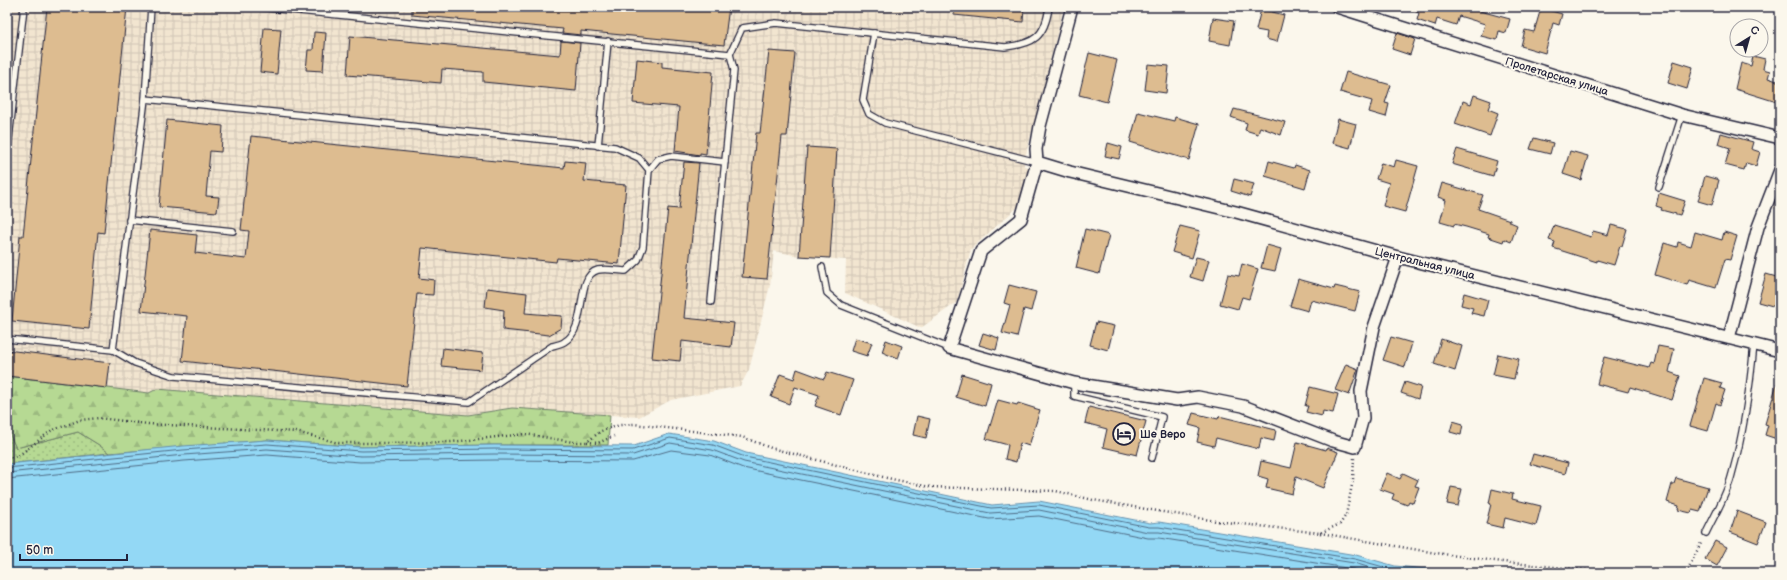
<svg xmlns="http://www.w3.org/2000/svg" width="1787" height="580" font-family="'Balsamiq Sans',sans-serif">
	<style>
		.industrial { fill: url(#industrial-grid) }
		.grass { fill: url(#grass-dots); stroke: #6c7e67 }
		.forest { fill: url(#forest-firs); stroke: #6c7e67 }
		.water { fill: #93d8f5; stroke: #668fab }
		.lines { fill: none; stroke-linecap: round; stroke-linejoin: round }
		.shore { stroke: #4f6b85; stroke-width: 1 }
		.building { fill: #ddbc90; stroke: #22223b }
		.service-casing { stroke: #22223b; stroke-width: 8 }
		.minor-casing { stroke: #22223b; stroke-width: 14 }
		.path { stroke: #22223b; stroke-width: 2.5; stroke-dasharray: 1 3; stroke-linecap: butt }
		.service { stroke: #fbf7ec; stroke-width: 5.5 }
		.minor { stroke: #fbf7ec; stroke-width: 11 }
		.labels { text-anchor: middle; stroke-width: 4; stroke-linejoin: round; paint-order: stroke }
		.street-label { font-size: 11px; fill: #22223b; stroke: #fbf7ec }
		.poi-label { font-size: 11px; font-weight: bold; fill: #22223b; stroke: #fbf7ec; text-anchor: start }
	</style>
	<defs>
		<pattern id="industrial-grid" width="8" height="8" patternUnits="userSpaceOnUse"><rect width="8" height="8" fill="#f2e5d0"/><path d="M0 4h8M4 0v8" fill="none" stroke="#cfc4b4"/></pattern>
		<pattern id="grass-dots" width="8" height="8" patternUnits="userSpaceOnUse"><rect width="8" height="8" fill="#b6d993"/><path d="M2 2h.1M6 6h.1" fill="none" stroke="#9cba80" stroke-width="1.8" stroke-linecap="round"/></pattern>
		<pattern id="forest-firs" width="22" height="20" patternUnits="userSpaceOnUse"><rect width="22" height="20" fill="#b6d993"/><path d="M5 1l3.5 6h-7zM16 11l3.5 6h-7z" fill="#9cba80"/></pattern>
	</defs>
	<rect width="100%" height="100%" fill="#fbf7ec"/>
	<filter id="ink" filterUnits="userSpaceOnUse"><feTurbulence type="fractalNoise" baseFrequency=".025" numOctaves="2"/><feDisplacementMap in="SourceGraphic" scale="8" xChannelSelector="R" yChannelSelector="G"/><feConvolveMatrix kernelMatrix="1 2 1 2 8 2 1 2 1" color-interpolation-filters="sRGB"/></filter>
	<g filter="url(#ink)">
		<!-- industrial -->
		<g class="industrial">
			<polygon points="7,7 1064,7 1025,158 1024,166 1031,168 1020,205 971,249 957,302 921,328 845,293 846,260 799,256 774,251 770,285 749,370 740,386 671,400 639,417 512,408 468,415 157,389 149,393 7,376"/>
			<polygon points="1780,182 1780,210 1770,207"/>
		</g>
		<!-- grass -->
		<polygon class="grass" points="7,428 16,448 78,432 99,445 109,453 7,464"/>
		<!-- forest -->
		<polygon class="forest" points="7,376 149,393 157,389 468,415 512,408 610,415 608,445 494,445 361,447 267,440 109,453 99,445 78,432 16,448 7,428"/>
		<!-- water -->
		<polygon class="water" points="669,434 714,441 746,453 992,505 1039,501 1150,523 1159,522 1356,555 1395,566 1471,573 7,573 7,464 183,446 267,440 361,447 494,445 634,446"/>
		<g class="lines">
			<!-- shore -->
			<g class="shore">
				<polyline points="7,468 183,450 267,444 361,451 494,449 633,450 670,438 713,445 745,457 991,508 1039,505 1149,527 1159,527 1355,559 1394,570 1426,573"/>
				<polyline points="7,473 184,455 267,449 361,456 494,454 633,455 670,443 712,450 744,462 990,513 1039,510 1148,532 1159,532 1354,563 1388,573"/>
				<polyline points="7,479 184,461 267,455 360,462 495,460 633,461 671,450 710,455 743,468 989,519 1039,516 1148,538 1159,538 1353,569 1366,573"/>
			</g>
		</g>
		<!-- building -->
		<g class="building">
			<polygon points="47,7 127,7 104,233 98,232 89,329 12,321 20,236 23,236"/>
			<polygon points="412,7 729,7 724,45 581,31 581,35 562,33 563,29 412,15"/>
			<polygon points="954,7 1024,7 1023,22 954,15"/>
			<polygon points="1408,7 1481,7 1480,11 1510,19 1506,33 1499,31 1497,40 1481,36 1485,24 1459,16 1456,25 1437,19 1435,26 1417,20 1419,13 1408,9"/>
			<polygon points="1541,8 1562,14 1559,25 1553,23 1545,53 1521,46 1525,30 1534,32"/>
			<polygon points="1261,9 1284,15 1277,42 1266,39 1267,32 1256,30"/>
			<polygon points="1213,18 1234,21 1230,45 1209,41"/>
			<polygon points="264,28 281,29 277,74 260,72"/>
			<polygon points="314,32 326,33 323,71 306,70 308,50 313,50"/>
			<polygon points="1397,33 1415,39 1410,55 1392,49"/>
			<polygon points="350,36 560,55 561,41 580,43 576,91 483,82 483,72 442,69 441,83 347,75"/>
			<polygon points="769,51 795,53 787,136 782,136 767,279 742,277 756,133 760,133"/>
			<polygon points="1089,53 1117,60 1107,102 1079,95"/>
			<polygon points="1753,56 1765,59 1763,69 1770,71 1768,78 1780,82 1780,103 1735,89 1741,63 1751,66"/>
			<polygon points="637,59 662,62 662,67 713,72 706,154 700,153 700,155 675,151 679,107 633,103"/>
			<polygon points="1674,61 1693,67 1687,89 1668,83"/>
			<polygon points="1148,64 1169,66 1166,93 1145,90"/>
			<polygon points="1346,72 1391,85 1385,103 1389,104 1386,117 1369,112 1372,101 1340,92"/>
			<polygon points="1474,95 1491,101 1488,109 1498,113 1490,136 1455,124 1463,101 1471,104"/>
			<polygon points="1234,109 1285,122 1281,135 1260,127 1258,134 1245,130 1247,123 1231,117"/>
			<polygon points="1138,112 1174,121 1175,117 1199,124 1189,160 1130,142"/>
			<polygon points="1338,119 1356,124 1350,148 1332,143"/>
			<polygon points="167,120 223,126 221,152 210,151 206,196 219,197 217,212 159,207"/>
			<polygon points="1721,133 1753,142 1751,149 1760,152 1756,166 1746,163 1744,170 1725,165 1730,148 1718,144"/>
			<polygon points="251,136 564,168 565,161 586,163 584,181 626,185 619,264 557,258 556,262 422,248 419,278 434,280 433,295 417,294 407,386 182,361 187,316 141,311 150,230 197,235 195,253 246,259 249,231 241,230"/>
			<polygon points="1534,138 1553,143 1550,154 1530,149"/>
			<polygon points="1108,143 1122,147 1119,159 1105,156"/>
			<polygon points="807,147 837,149 830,258 799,256"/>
			<polygon points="1457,149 1497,161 1493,176 1452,164"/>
			<polygon points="1570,151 1588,156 1581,180 1563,174"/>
			<polygon points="1396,160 1418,166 1405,212 1383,206 1389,183 1376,179 1381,163 1394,167"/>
			<polygon points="1269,161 1294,168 1295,165 1310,170 1305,188 1265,176"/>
			<polygon points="684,162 699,163 684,318 734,323 731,347 682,341 680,361 652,358 668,208 679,209"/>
			<polygon points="1705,176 1719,180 1712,205 1698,201"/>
			<polygon points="1234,179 1254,184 1250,197 1231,191"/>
			<polygon points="1442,183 1483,195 1478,209 1510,220 1510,222 1517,225 1511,242 1504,239 1503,242 1488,237 1489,234 1466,227 1454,224 1454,226 1440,222 1446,200 1438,197"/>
			<polygon points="1659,193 1685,201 1680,215 1661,210 1662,208 1656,206"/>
			<polygon points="1554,225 1591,237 1593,231 1608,235 1611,225 1627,229 1622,246 1620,246 1614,265 1597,260 1597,262 1553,248 1555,242 1549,240"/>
			<polygon points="1180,226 1200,231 1192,258 1172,252"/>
			<polygon points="1085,229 1109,235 1099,274 1076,268"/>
			<polygon points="1695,232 1722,240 1724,232 1737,236 1730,260 1725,259 1716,288 1689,280 1687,285 1655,275 1664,243 1677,247 1678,242 1691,246"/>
			<polygon points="1267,245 1281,249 1275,271 1261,268"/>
			<polygon points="1196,257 1209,260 1203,281 1190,277"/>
			<polygon points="1242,264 1258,269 1249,299 1242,297 1238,309 1220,304 1228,274 1239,276"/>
			<polygon points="1766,274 1780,278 1780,308 1758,302"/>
			<polygon points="1298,279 1334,289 1335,286 1360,292 1355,311 1311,300 1308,311 1290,306"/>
			<polygon points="1009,285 1036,292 1031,311 1024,309 1017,337 1002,333 1010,305 1004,303"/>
			<polygon points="487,288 527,293 525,313 562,316 561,328 549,335 503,330 504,310 485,307"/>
			<polygon points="1464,293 1488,300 1484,316 1471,313 1473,308 1461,305"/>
			<polygon points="1096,322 1114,326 1108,350 1090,345"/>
			<polygon points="983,333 999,338 996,350 979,345"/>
			<polygon points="1391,337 1412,343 1405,367 1383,360"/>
			<polygon points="855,338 872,343 867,356 851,351"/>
			<polygon points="1441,339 1462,346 1455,371 1434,364"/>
			<polygon points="886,340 902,346 898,359 882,352"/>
			<polygon points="1658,346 1674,349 1669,372 1680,376 1672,400 1630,387 1628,392 1597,384 1604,357 1649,368 1651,363 1654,364"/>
			<polygon points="443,348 483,353 481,370 441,366"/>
			<polygon points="7,350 110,363 107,388 7,376"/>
			<polygon points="1498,354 1519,359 1514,379 1493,375"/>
			<polygon points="1346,364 1358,369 1349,395 1335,390"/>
			<polygon points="797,369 824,379 827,372 853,380 841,415 815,406 819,395 795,387 789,404 771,397 780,374 794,379"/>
			<polygon points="962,374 991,383 985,406 956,397"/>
			<polygon points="1704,378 1722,383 1720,388 1725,390 1720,405 1716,403 1708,431 1690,426"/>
			<polygon points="1405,382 1421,387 1418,399 1401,393"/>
			<polygon points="1777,383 1780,383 1780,440 1765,435 1768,425 1765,424"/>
			<polygon points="1310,387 1338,394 1333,413 1323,411 1322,416 1306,412 1308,406 1305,406"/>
			<polygon points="998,400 1017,405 1018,403 1040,410 1029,446 1020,443 1016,462 1005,459 1008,445 986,439"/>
			<polygon points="1089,407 1146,421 1137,455 1103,447 1107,429 1085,423"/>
			<polygon points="1193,413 1218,419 1219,416 1276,430 1274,441 1261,438 1259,449 1216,438 1214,446 1197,442 1200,428 1189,425"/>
			<polygon points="917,416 930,419 926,438 913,435"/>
			<polygon points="1453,421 1463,424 1461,435 1450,432"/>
			<polygon points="1297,442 1326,450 1327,448 1338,452 1323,488 1296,477 1292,494 1266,488 1268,479 1258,476 1261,461 1291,468"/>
			<polygon points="1533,454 1568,463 1565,474 1530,464"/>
			<polygon points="1387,473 1400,479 1403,473 1418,480 1415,486 1419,487 1413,503 1409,501 1407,505 1392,499 1394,494 1380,489"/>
			<polygon points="1676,478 1708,487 1700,512 1692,510 1691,513 1678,510 1679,506 1667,502 1672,484 1674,484"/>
			<polygon points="1451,487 1462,489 1458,506 1447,504"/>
			<polygon points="1492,489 1513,494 1512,499 1541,506 1536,526 1505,518 1503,528 1486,524 1491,504 1489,503"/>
			<polygon points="1737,511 1766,522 1758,543 1730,532"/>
			<polygon points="1715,541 1727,547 1717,566 1705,559"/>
		</g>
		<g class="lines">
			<!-- service casing -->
			<g class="service-casing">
				<g id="service">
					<path d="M258,7L730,54L742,28L776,23L1005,47C1034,44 1045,37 1049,7"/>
					<polyline points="874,33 863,100 869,114 885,123 1037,162"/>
					<polyline points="598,146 608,41"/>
					<polyline points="7,156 24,7"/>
					<polyline points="649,170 658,159 671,156 725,162"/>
					<polyline points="1659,187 1682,115"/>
					<polyline points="129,220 233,231"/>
					<polyline points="822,267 827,293 841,305 949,348"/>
					<polyline points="711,302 734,70 730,54"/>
					<path d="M7,339L113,350L135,363L174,376L469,402L552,346C556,345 561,344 564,342C589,328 574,276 598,270C606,268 618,271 626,271L638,260L643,247L649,170L639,158L615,147L145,99"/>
					<polyline points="113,350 145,99 151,7"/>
					<polyline points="1074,383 1074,396 1162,417 1152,458"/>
					<path d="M1706,533C1715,514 1727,495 1732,474C1744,432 1750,388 1754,344"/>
				</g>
			</g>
			<!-- minor casing -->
			<g class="minor-casing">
				<g id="minor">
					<polyline points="1072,7 1040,126 1036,149 1037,162 1070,172 1236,212 1398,257 1780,351"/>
					<polyline points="1337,7 1682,115 1780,138"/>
					<polyline points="1037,162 1021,219 981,251 949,348 1074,383 1177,400 1198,397 1243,406 1333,441 1355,447 1363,418 1361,391 1374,327 1398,257"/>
					<polyline points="1729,338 1758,227 1780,170"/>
				</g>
			</g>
			<!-- path -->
			<g class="path">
				<polyline points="587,442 598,443 614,436"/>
				<polyline points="7,458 18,456 51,431 80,420 99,418 148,424 296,432 339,443 381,443 451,442 525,434 573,442 587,442 601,431 620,425 634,424 742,437 771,448 887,478 930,487 1056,491 1093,500 1216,521 1320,533 1340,524 1346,515 1353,480 1354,458"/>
				<polyline points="1320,533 1436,553 1503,562 1617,573"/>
				<polyline points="1686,573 1702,541"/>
			</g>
			<!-- service -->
			<use href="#service" class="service"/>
			<!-- minor -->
			<use href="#minor" class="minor"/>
		</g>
	</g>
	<!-- icons -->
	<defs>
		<g id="hotel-ring" transform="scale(1.15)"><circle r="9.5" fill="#fbf7ec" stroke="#22223b" stroke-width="1.5"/><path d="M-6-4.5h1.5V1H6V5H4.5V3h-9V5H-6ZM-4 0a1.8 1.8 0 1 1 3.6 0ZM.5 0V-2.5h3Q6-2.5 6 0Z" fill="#22223b"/></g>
	</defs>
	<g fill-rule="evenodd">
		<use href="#hotel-ring" x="1124" y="434"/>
	</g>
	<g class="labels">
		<!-- street labels -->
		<g class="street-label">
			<text transform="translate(1557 76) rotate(17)" y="4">Пролетарская улица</text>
			<text transform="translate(1425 263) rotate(14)" y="4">Центральная улица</text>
		</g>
		<!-- poi labels -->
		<g class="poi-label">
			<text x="1140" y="438">Ше Веро</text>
		</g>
	</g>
	<!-- margin -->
	<rect width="1787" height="580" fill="none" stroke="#fbf7ec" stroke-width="24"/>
	<rect x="12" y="12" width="1763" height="556" fill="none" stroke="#22223b" stroke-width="1.5" filter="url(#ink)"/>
	<!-- north arrow -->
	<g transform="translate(1749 38) rotate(37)"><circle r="19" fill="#fbf7ec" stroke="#a4a2a5"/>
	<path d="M0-3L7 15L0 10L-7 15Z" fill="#22223b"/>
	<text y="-6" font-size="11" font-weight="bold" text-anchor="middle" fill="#22223b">С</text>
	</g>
	<!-- scale -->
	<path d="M20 554v6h107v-6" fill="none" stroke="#22223b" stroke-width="2"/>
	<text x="26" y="554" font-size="12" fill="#22223b" stroke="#fbf7ec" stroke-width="3" paint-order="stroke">50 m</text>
</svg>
